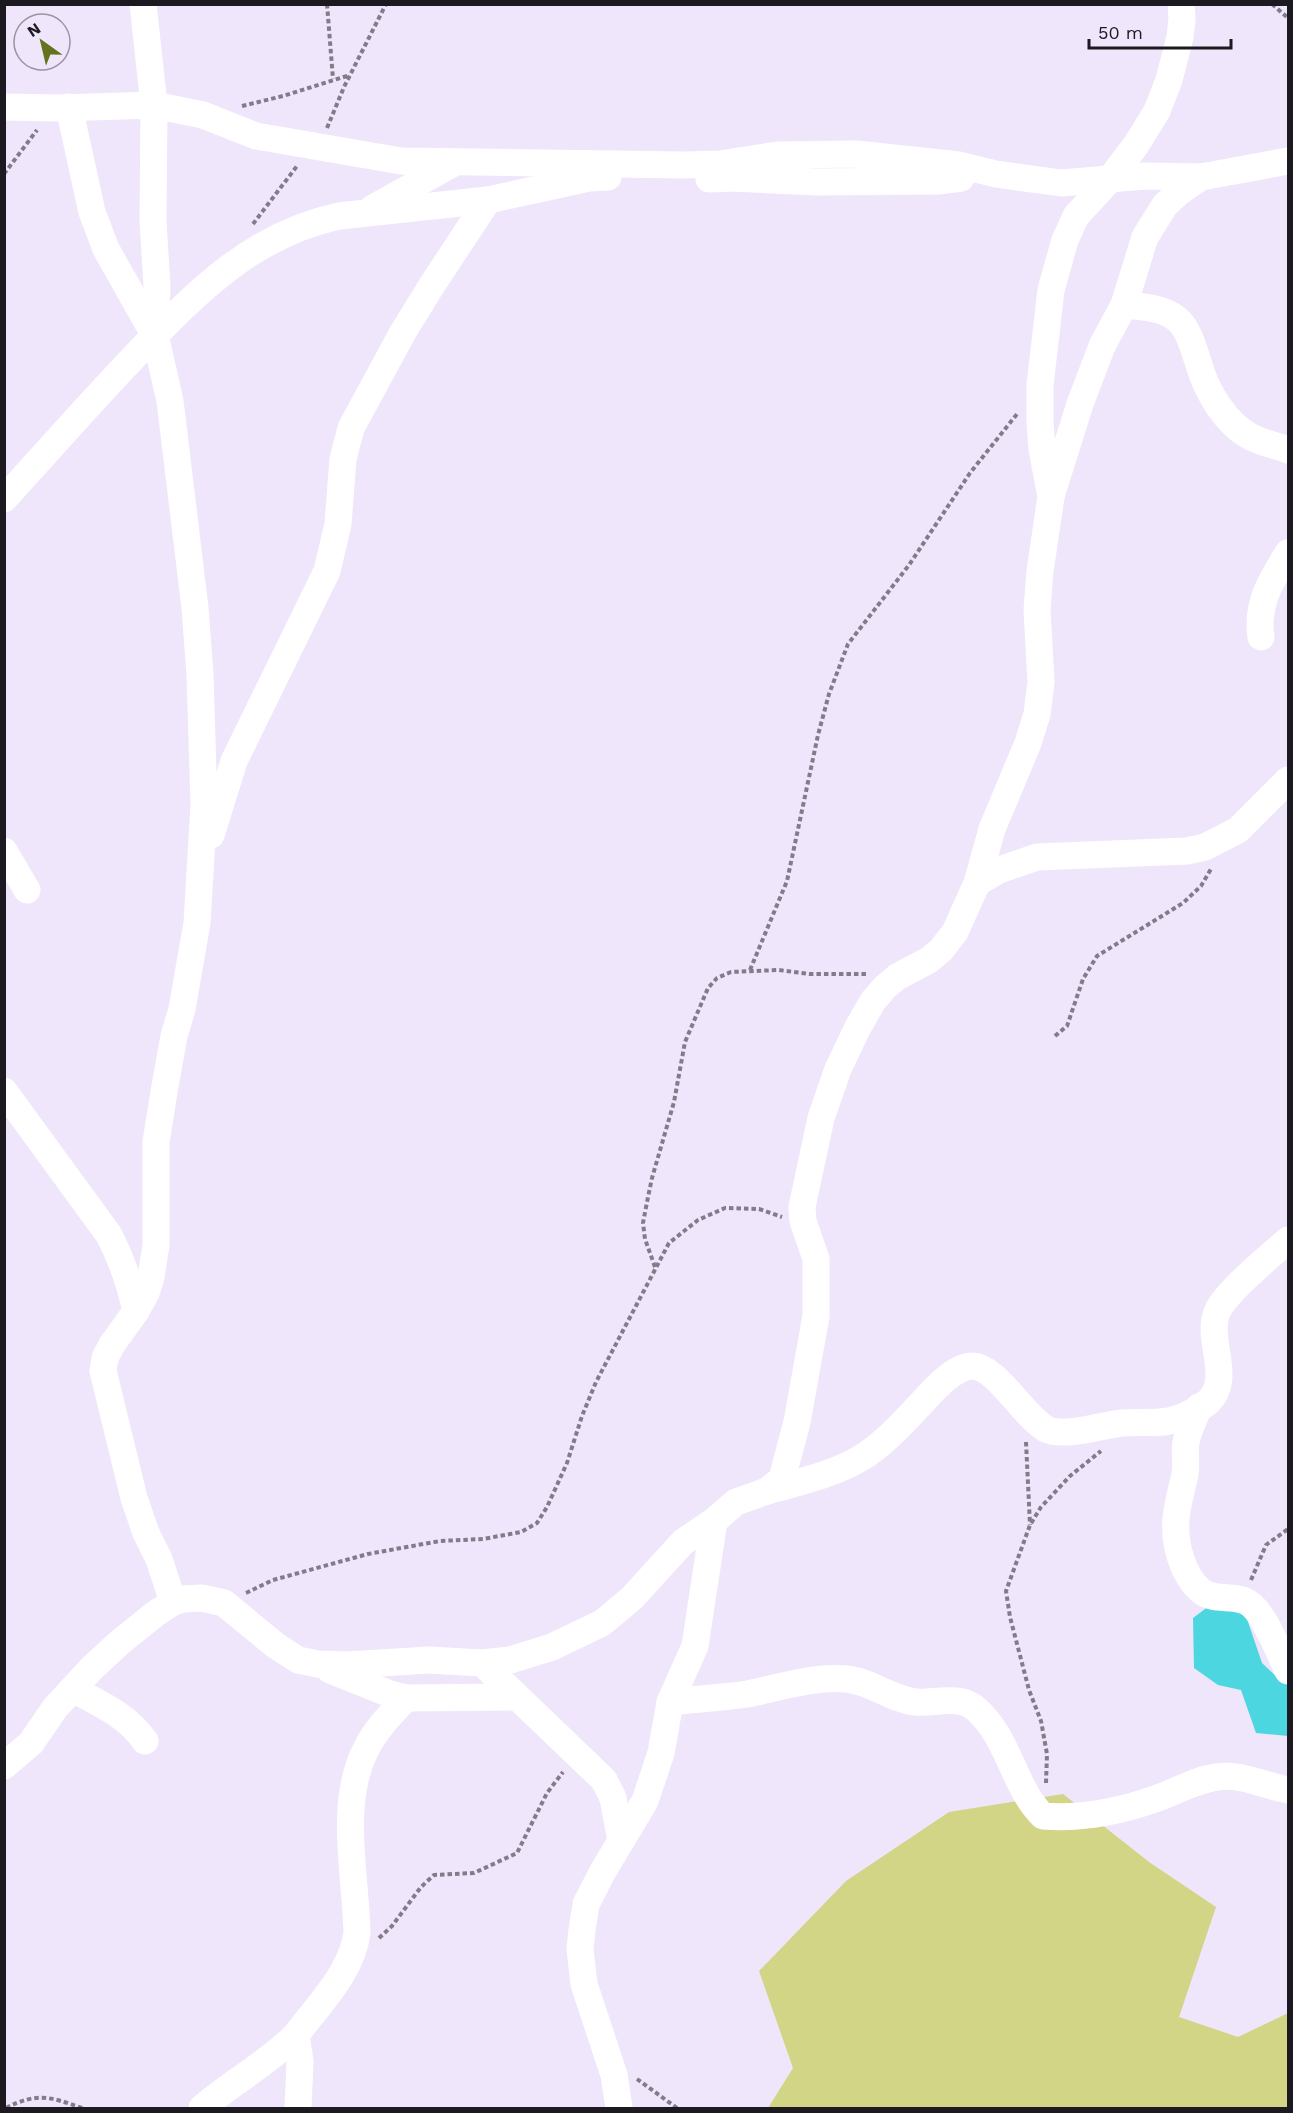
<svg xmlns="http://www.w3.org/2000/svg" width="1293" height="2113" font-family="'Work Sans',sans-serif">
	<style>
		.green { fill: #d1d585 }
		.water { fill: #4cd6df }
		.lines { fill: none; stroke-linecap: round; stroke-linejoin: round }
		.path { stroke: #827c8a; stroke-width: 4; stroke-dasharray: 4.5 3; stroke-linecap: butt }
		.minor { stroke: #fff; stroke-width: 27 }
	</style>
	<rect width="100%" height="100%" fill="#efe6fb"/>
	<!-- green -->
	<polygon class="green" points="1063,1794 1149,1862 1216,1907 1179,2017 1238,2037 1288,2013 1288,2108 768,2108 793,2068 759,1971 846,1881 949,1812"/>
	<!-- water -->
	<polygon class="water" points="1217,1600 1244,1610 1262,1663 1281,1681 1288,1685 1288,1736 1256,1733 1241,1690 1218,1685 1194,1668 1193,1618"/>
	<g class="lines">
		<!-- path -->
		<g class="path">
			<polyline points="327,4 333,79"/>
			<polyline points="1272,4 1288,18"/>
			<polyline points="242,106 283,96 350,75"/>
			<polyline points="327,128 344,87 386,4"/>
			<polyline points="4,174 37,130"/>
			<polyline points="253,224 297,166"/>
			<polyline points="750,970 787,881 818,735 829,694 848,644 909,565 970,473 1017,414"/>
			<polyline points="1055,1036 1067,1026 1083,979 1097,956 1183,903 1201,886 1211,869"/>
			<polyline points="655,1267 645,1239 643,1223 647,1202 652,1178 674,1102 685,1042 708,988 717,978 731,972 779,970 809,974 867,974"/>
			<polyline points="1026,1442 1030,1525"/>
			<polyline points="1251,1580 1266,1545 1288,1529"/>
			<polyline points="246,1593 273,1580 368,1554 440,1541 483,1539 521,1532 537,1523 547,1507 567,1463 582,1416 596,1382 669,1243 698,1220 725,1208 759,1209 782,1217"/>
			<polyline points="1046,1783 1047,1754 1041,1721 1029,1690 1010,1617 1006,1591 1030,1525 1041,1507 1070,1476 1101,1451"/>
			<polyline points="379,1938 392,1926 421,1887 434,1875 474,1873 517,1853 547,1793 563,1772"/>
			<polyline points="637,2079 677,2108"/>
			<path d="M6,2108C37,2092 51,2097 82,2108"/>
		</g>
		<!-- minor -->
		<g class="minor">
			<polyline points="143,4 154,105 153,221 157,287 155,335 170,401 195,608 200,675 204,805 197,923 182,1009 174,1036 164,1092 156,1142 156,1245 151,1277 146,1293 136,1311 111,1346 105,1358 103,1371 134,1498 146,1533 159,1559 173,1602"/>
			<polyline points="4,107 58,108 154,105 203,115 256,136 401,161 684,165 720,164 777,155 856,154 959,165 996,174 1061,183 1145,176 1201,177 1288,161"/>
			<polyline points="69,107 92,212 106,249 154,334"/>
			<polyline points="709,179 732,178 817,182 938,181 961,178"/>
			<polyline points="373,208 452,164"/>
			<path d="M1124,305C1142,307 1162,307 1177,319C1189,329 1194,350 1199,365C1207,392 1226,425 1253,438C1264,443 1277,446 1288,450"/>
			<polyline points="1052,493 1080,404 1102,346 1124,305 1145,237 1165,205 1178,193 1201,177"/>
			<path d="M4,499C47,452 89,404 133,358C194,295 250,235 339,216L488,200L589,178L608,177"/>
			<path d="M1261,637C1256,604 1271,580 1288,553"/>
			<polyline points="211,835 234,761 327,571 338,524 343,459 351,428 403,332 432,285 488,200"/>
			<polyline points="4,851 27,890"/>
			<polyline points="977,883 999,870 1037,857 1187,851 1205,847 1238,830 1288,780"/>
			<path d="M4,1091L109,1235C122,1260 130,1284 136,1311"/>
			<path d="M1199,1407C1195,1418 1188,1430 1186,1442C1184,1452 1187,1463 1185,1474C1182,1489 1177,1504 1176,1519C1174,1543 1182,1575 1201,1591C1213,1601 1231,1595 1245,1601C1263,1608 1279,1653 1288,1671"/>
			<path d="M767,1491C798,1482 833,1475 861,1458C881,1446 899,1427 915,1410C929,1396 950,1368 971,1366C996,1365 1022,1415 1046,1429C1064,1438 1102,1425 1122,1423C1139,1421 1160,1425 1176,1419C1187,1416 1199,1409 1208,1402C1234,1378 1204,1338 1218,1310C1227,1291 1271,1255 1288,1240"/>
			<polyline points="482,1663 604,1780 613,1798 621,1841"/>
			<polyline points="330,1670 390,1694 406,1698 516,1697"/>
			<path d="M73,1689C100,1704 127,1715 145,1741"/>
			<path d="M670,1702C695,1699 721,1698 747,1694C779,1688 813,1676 846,1679C871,1681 890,1699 915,1702C934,1704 959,1694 976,1709C1010,1739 1013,1787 1043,1816C1080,1819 1117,1812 1152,1800C1174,1793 1194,1780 1217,1777C1241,1773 1265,1786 1288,1790"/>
			<polyline points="4,1766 31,1743 55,1708 91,1669 119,1643 155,1614 173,1602 183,1599 202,1598 224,1603 275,1645 298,1660 318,1664 347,1665 429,1660 482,1663 510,1660 552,1647 602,1623 632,1598 683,1542 714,1521 736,1502 767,1491 782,1479 797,1422 816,1316 816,1259 803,1221 802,1207 821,1118 838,1069 858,1027 873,1001 885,987 897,977 929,960 941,950 955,932 977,883 992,829 1028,743 1037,714 1041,682 1037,610 1040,571 1051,497 1042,449 1040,422 1040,385 1051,290 1065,240 1076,216 1110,179 1136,145 1157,111 1169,80 1180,37 1182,19 1181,4"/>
			<polyline points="296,2035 300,2061 298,2108"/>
			<path d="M202,2108C232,2082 267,2064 296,2035C319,2004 352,1972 357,1933C356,1875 338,1804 366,1749C376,1729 391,1714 406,1698"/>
			<polyline points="619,2108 614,2075 584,1984 580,1949 582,1930 586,1904 603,1871 645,1801 661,1753 670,1702 695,1646 714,1521"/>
		</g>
	</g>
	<!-- border -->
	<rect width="1293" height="2113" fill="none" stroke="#1c1920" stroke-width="12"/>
	<!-- north arrow -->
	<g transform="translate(42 42) rotate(326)"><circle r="28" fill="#efe6fb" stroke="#9b94a3" stroke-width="1.5"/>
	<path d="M0-4.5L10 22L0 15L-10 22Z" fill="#65731e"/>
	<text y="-9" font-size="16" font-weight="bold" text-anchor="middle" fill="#1c1920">N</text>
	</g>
	<!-- scale -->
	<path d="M1089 39v9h142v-9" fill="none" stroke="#1c1920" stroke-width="3"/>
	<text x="1098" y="39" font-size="18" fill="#1c1920" stroke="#efe6fb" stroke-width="4.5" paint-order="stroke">50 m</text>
</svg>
